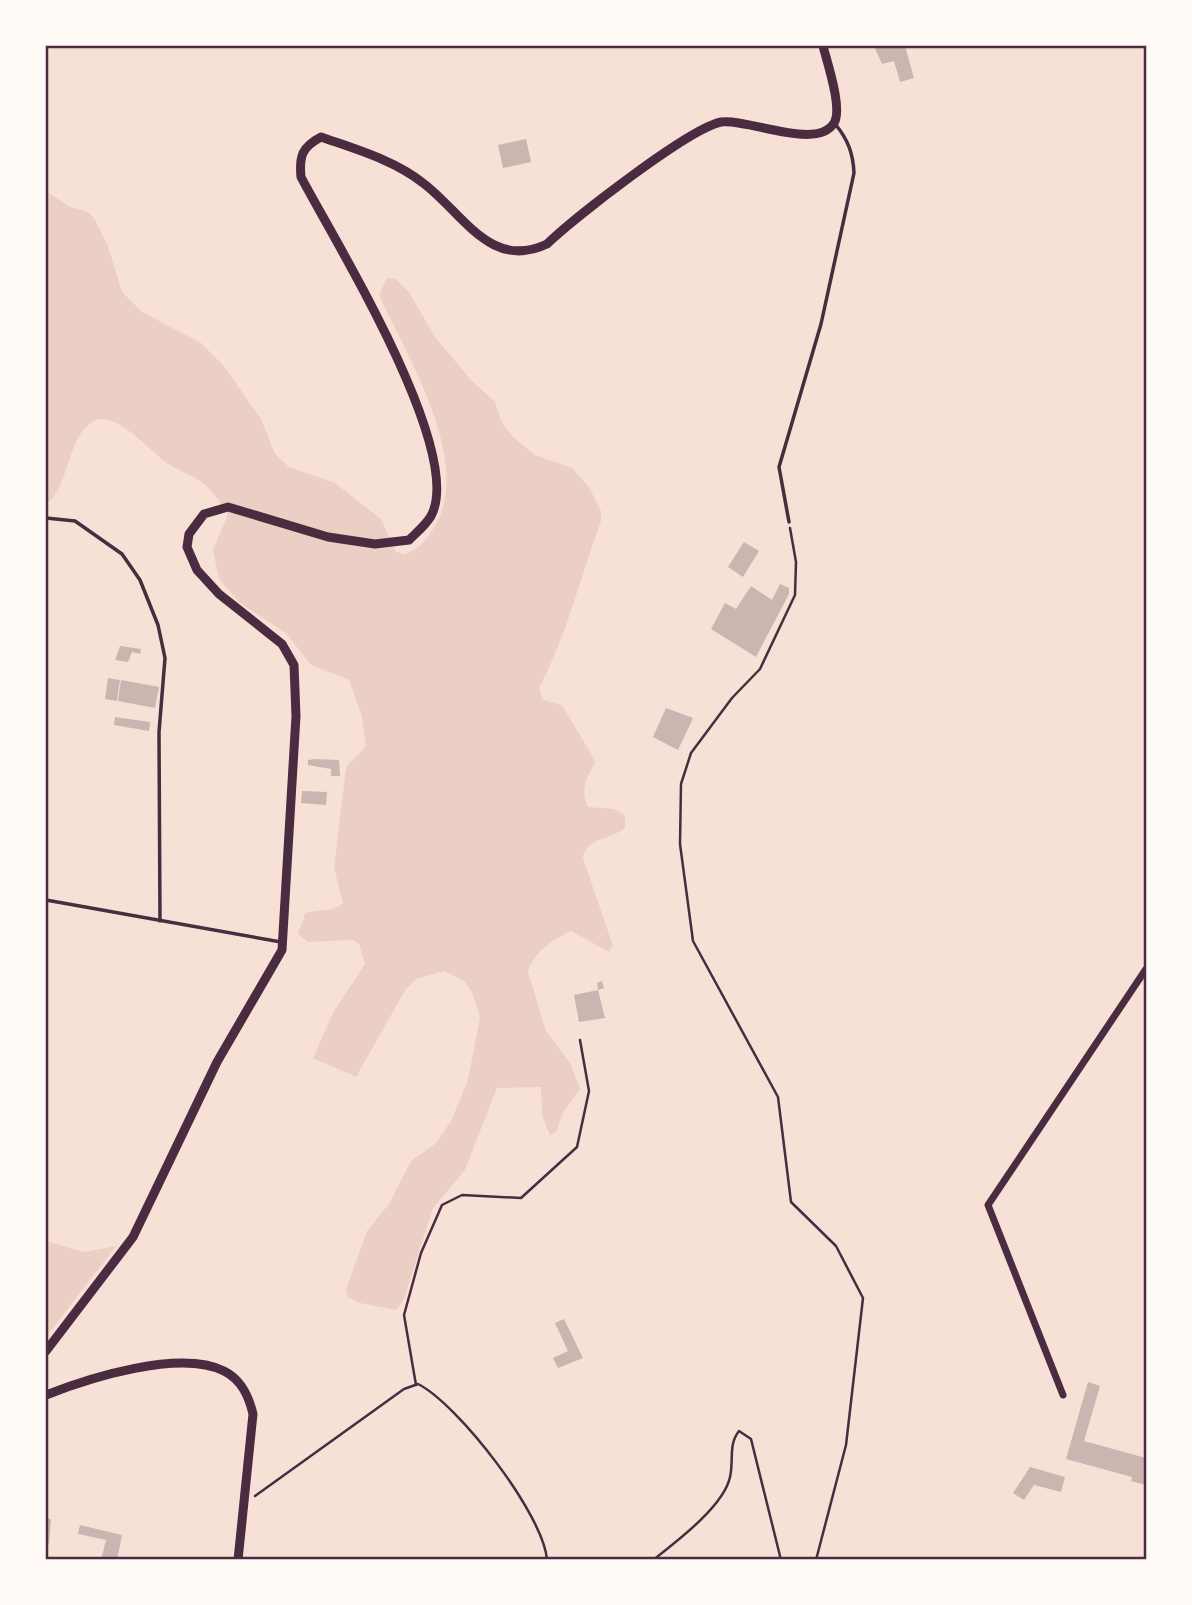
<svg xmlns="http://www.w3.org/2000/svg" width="1192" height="1605" font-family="Spectral,serif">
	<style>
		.green { fill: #ebcfc5 }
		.building { fill: #ccb4b1 }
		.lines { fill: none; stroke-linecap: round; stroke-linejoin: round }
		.path { stroke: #4a2c40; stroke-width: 2.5 }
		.service { stroke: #4a2c40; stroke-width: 3.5 }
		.minor { stroke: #4a2c40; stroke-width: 7 }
		.tertiary { stroke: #4a2c40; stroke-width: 9 }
		.neatline { fill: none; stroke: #4a2c40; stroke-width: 2.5 }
	</style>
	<rect width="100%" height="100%" fill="#f7e1d7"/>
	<!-- green -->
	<g class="green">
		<path d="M46,191L70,207L88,212L94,218L108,246L122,292L142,312L201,343L223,365L261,419L275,454L289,467L335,483L381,519L396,552L405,554C421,548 426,540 435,526C473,461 407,356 379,295L387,278L396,279L409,292L435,337L471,380L495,402L501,421L512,436L535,455L572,468L589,487L601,511V521C580,578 567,635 539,688L543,700L562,705L593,757L595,763C586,778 580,791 588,807L614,809L625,815V828C611,840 586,837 583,858L613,946L609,952L571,931C554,939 532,953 528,972L546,1031L570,1063L580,1089L563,1113L556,1132L550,1135L542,1116L541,1087L497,1088L465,1170L433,1208L404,1299L396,1310L360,1303L348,1297L346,1290L367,1231L389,1204L411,1161L435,1144L451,1121L468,1080L480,1017L472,992L464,981L444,971L416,979L406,989L356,1077L313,1058L334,1011L365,964L359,944L353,940L308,942L298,934L305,914C318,907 332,914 343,903L334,868L345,776L347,766L366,746L362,716L349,680L311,665L286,633L240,603L219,579L213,550L228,514C221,504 214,492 204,484C193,475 178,471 167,463C151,452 115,409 94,421C66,436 71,486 46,504Z"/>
		<polygon points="46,1241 85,1252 116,1246 46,1337"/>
	</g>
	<!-- building -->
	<g class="building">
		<polygon points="874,46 905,46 914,78 900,82 894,61 882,64"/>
		<polygon points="526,139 531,162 503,168 498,145"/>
		<polygon points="744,542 759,551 743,577 728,567"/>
		<polygon points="780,584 789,588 789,594 756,657 711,629 725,603 736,609 751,586 772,600"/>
		<polygon points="120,646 141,649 140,654 132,652 128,662 115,660"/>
		<polygon points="108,678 120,680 117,701 105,699"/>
		<polygon points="121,680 159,687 155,708 118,701"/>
		<polygon points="666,708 693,718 678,750 653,737"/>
		<polygon points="115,717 150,722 149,731 114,725"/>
		<polygon points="315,759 339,760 340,776 331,776 331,769 308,765 308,760"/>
		<polygon points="302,791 327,792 326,805 301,803"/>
		<polygon points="602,981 604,988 598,990 605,1018 579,1022 574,995 598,990 597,983"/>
		<polygon points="564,1319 583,1358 558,1368 553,1358 568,1351 555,1323"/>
		<polygon points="1088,1382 1100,1386 1084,1441 1146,1458 1145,1485 1131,1481 1132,1477 1066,1459"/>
		<polygon points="1030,1467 1065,1477 1061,1492 1034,1485 1024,1500 1013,1493"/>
		<polygon points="46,1518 51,1519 49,1544 46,1543"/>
		<polygon points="80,1525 122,1535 117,1560 101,1560 106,1540 78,1534"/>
	</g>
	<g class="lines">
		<!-- path -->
		<g class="path">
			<polyline points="790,528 796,562 795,595 760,669 732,698 691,753 681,784 680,844 693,941 778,1097 791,1202 836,1246 863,1298 846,1445 816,1560"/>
			<polyline points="416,1385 404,1315 421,1253 442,1205 462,1195 521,1198 577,1147 589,1091 580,1040"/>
			<path d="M255,1496L404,1389L418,1384C458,1404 544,1515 547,1560"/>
			<path d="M653,1560C676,1542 724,1506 730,1477C734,1460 728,1445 739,1431L751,1439L781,1560"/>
		</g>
		<!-- service -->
		<g class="service">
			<polyline points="46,518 75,521 122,554 140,580 158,625 165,658 159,732 160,921"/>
			<path d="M789,522L779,467L821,324L854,173C853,153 848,140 836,125"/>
			<polyline points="46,900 281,942"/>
		</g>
		<!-- minor -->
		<polyline class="minor" points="1063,1395 988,1205 1146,969"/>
		<!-- tertiary -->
		<g class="tertiary">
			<path d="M46,1351L133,1237L217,1062L282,950L296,716L294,665L282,644L219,594L197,570L187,547L189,534L204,514L228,507L328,537L375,544L409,540C416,533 426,525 431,516C466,452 334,240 301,177C299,156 302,147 321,137C355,149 394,160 423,183C463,213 490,271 547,244C574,218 688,129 721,122C747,118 817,151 834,123C843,109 827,62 823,46"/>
			<path d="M46,1395C89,1378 180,1349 224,1371C242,1380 249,1397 253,1414L238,1560"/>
		</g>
	</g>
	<!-- border -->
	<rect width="1192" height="1605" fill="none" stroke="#fffaf5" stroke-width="94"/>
	<rect x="47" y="47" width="1098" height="1511" class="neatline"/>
</svg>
